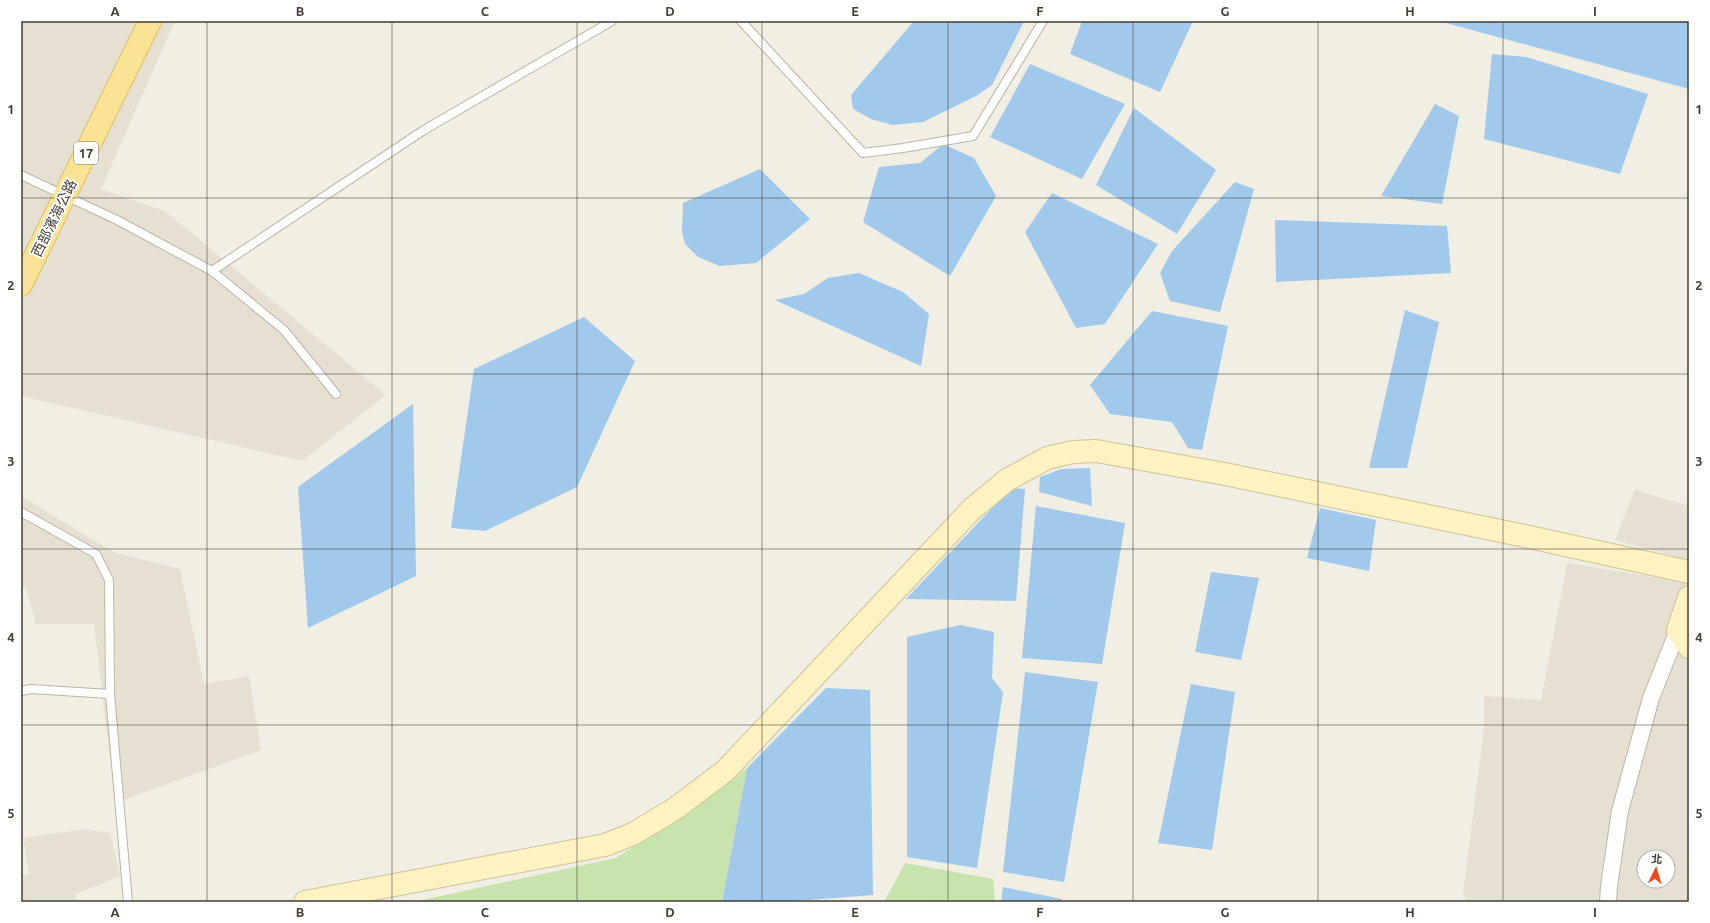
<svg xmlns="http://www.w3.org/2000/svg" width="1710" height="923" font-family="Ubuntu,'Noto Sans TC',sans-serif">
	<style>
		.residential { fill: #e5e0d2; fill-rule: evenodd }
		.green { fill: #c8e4ad }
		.water { fill: #a1c9ec }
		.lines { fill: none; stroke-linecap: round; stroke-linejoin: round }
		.lane-casing { stroke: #bcb6a7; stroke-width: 10 }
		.street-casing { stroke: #bcb6a7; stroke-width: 18 }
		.secondary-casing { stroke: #cfc395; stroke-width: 24 }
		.primary-casing { stroke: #dec165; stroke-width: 24 }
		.lane { stroke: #fff; stroke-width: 8 }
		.street { stroke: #fff; stroke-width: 16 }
		.secondary { stroke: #fcf2c2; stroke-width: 22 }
		.primary { stroke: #fae394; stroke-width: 22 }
		.grid { fill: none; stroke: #433e34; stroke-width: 1; stroke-opacity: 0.55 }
		.labels { text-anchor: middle; stroke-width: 3.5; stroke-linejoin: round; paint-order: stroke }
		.shield { fill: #fff; stroke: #7b7871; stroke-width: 1 }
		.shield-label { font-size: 13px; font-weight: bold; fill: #433e34 }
		.street-label { font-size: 14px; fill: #433e34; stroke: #fff }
		.neatline { fill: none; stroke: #433e34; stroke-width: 1.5 }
		.grid-label { font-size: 13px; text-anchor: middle; font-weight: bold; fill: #433e34 }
	</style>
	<rect width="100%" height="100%" fill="#f1eee4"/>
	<!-- residential -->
	<g class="residential">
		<polygon points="21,21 175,21 101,189 165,211 386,395 302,461 21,396"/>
		<path d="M1635,490L1689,506V902H1467L1463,893L1484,728V696L1541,700L1567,563L1679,581L1685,559L1615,540ZM1644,857H1668V881H1644Z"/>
		<polygon points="21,496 113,552 180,569 204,684 249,676 261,750 115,803 94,624 36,624 26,588 21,588"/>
		<polygon points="85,829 110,833 120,876 76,894 75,902 21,902 21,875 29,874 23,838"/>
	</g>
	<!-- green -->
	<g class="green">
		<polygon points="747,768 722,902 413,902 616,858 695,808"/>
		<polygon points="905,863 993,879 995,902 884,902"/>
	</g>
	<!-- water -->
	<g class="water">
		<polygon points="914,21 1024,21 992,85 976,96 923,122 893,125 871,119 853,109 851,95"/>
		<polygon points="1082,21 1193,21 1160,92 1070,54"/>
		<polygon points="1439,21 1689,21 1689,89"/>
		<polygon points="1492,54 1526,57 1648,94 1620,174 1484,139"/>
		<polygon points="1030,64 1125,104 1082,179 990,137"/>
		<polygon points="1435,104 1459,116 1442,204 1381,196"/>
		<polygon points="1134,108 1216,170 1177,234 1096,185"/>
		<polygon points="943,144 974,158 996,196 950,276 863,222 879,167 920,163"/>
		<polygon points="760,169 810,219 756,263 720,266 698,257 685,244 682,232 683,203"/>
		<polygon points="1235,182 1254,189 1220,312 1170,301 1160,273 1172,251"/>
		<polygon points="1052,193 1158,244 1105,324 1076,328 1025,232"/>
		<polygon points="1275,220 1447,226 1451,273 1276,282"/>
		<polygon points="859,273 903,292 929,314 921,366 775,300 804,294 828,278"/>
		<polygon points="1405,310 1439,322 1407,468 1369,468"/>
		<polygon points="1152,311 1228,326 1202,450 1188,448 1172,422 1110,414 1090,385"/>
		<polygon points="584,317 635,361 577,487 485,531 451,528 474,369"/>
		<polygon points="413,404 416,576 308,628 298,487"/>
		<polygon points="1090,468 1092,506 1039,492 1040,477 1061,469"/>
		<polygon points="1011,488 1025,489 1016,601 906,599"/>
		<polygon points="1036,506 1125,523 1102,664 1022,658"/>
		<polygon points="1320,508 1376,520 1369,571 1307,558"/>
		<polygon points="1211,572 1259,578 1241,660 1195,652"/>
		<polygon points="960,625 994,632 992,678 1003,692 977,868 907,857 907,637"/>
		<polygon points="1025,672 1098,682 1064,882 1003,872"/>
		<polygon points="1191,684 1235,692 1212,850 1158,843"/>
		<polygon points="826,688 870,690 873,895 784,902 722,902 747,768"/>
		<polygon points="1003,887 1062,899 1061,902 1001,902"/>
	</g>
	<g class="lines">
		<!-- lane casing -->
		<g class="lane-casing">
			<g id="lane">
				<polyline points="741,21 863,153 903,148 973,136 1043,21"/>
				<polyline points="21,175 117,220 212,271 284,330 336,394"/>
				<polyline points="212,271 424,130 612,21"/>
				<polyline points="21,512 96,554 109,580 110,694 128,902"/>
				<polyline points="21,691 31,689 110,694"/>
			</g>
		</g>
		<!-- street casing -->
		<g class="street-casing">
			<polyline id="street" points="1608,902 1609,886 1620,811 1651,698 1678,630"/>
		</g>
		<!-- secondary casing -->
		<g class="secondary-casing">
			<g id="secondary">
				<polyline points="1689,597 1678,630 1689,647"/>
				<polyline points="305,902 605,845 633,834 676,808 725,771 972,509 1007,480 1047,458 1073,452 1096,451 1225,474 1520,535 1689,572"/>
			</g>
		</g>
		<!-- primary casing -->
		<g class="primary-casing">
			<polyline id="primary" points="21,285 150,21"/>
		</g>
		<!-- lane -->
		<use href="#lane" class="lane"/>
		<!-- street -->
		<use href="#street" class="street"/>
		<!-- secondary -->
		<use href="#secondary" class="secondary"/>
		<!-- primary -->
		<use href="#primary" class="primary"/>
	</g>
	<!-- grid -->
	<path class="grid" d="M207,21V902M392,21V902M577,21V902M762,21V902M948,21V902M1133,21V902M1318,21V902M1503,21V902M21,198H1689M21,374H1689M21,549H1689M21,725H1689"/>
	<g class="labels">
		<!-- shield labels -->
		<rect class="shield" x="74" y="142" width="24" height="22" rx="3"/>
		<g class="shield-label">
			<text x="86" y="158">17</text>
		</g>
		<!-- street labels -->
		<g class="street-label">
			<text transform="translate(54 218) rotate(-64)" y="5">西部濱海公路</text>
		</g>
	</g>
	<!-- border -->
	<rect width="1710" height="923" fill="none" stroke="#ffffff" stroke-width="44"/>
	<!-- north arrow -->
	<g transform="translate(1656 869) rotate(5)"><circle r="19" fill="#ffffff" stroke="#b4b2ae"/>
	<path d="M0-3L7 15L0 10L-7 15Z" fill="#f1481b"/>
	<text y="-6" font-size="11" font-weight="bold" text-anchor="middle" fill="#433e34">北</text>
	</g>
	<rect x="22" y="22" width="1666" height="879" class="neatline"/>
	<g class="grid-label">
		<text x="115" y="16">A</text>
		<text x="300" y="16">B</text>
		<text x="485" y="16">C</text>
		<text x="670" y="16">D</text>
		<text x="855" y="16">E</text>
		<text x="1040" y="16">F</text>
		<text x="1225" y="16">G</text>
		<text x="1410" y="16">H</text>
		<text x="1595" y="16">I</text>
		<text x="11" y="114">1</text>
		<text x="1699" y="114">1</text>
		<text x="11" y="290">2</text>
		<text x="1699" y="290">2</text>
		<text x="11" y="466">3</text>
		<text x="1699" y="466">3</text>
		<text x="11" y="642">4</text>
		<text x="1699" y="642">4</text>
		<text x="11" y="818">5</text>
		<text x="1699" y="818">5</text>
		<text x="115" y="917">A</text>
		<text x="300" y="917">B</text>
		<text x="485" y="917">C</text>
		<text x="670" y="917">D</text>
		<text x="855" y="917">E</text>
		<text x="1040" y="917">F</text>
		<text x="1225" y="917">G</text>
		<text x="1410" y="917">H</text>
		<text x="1595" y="917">I</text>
	</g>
</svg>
